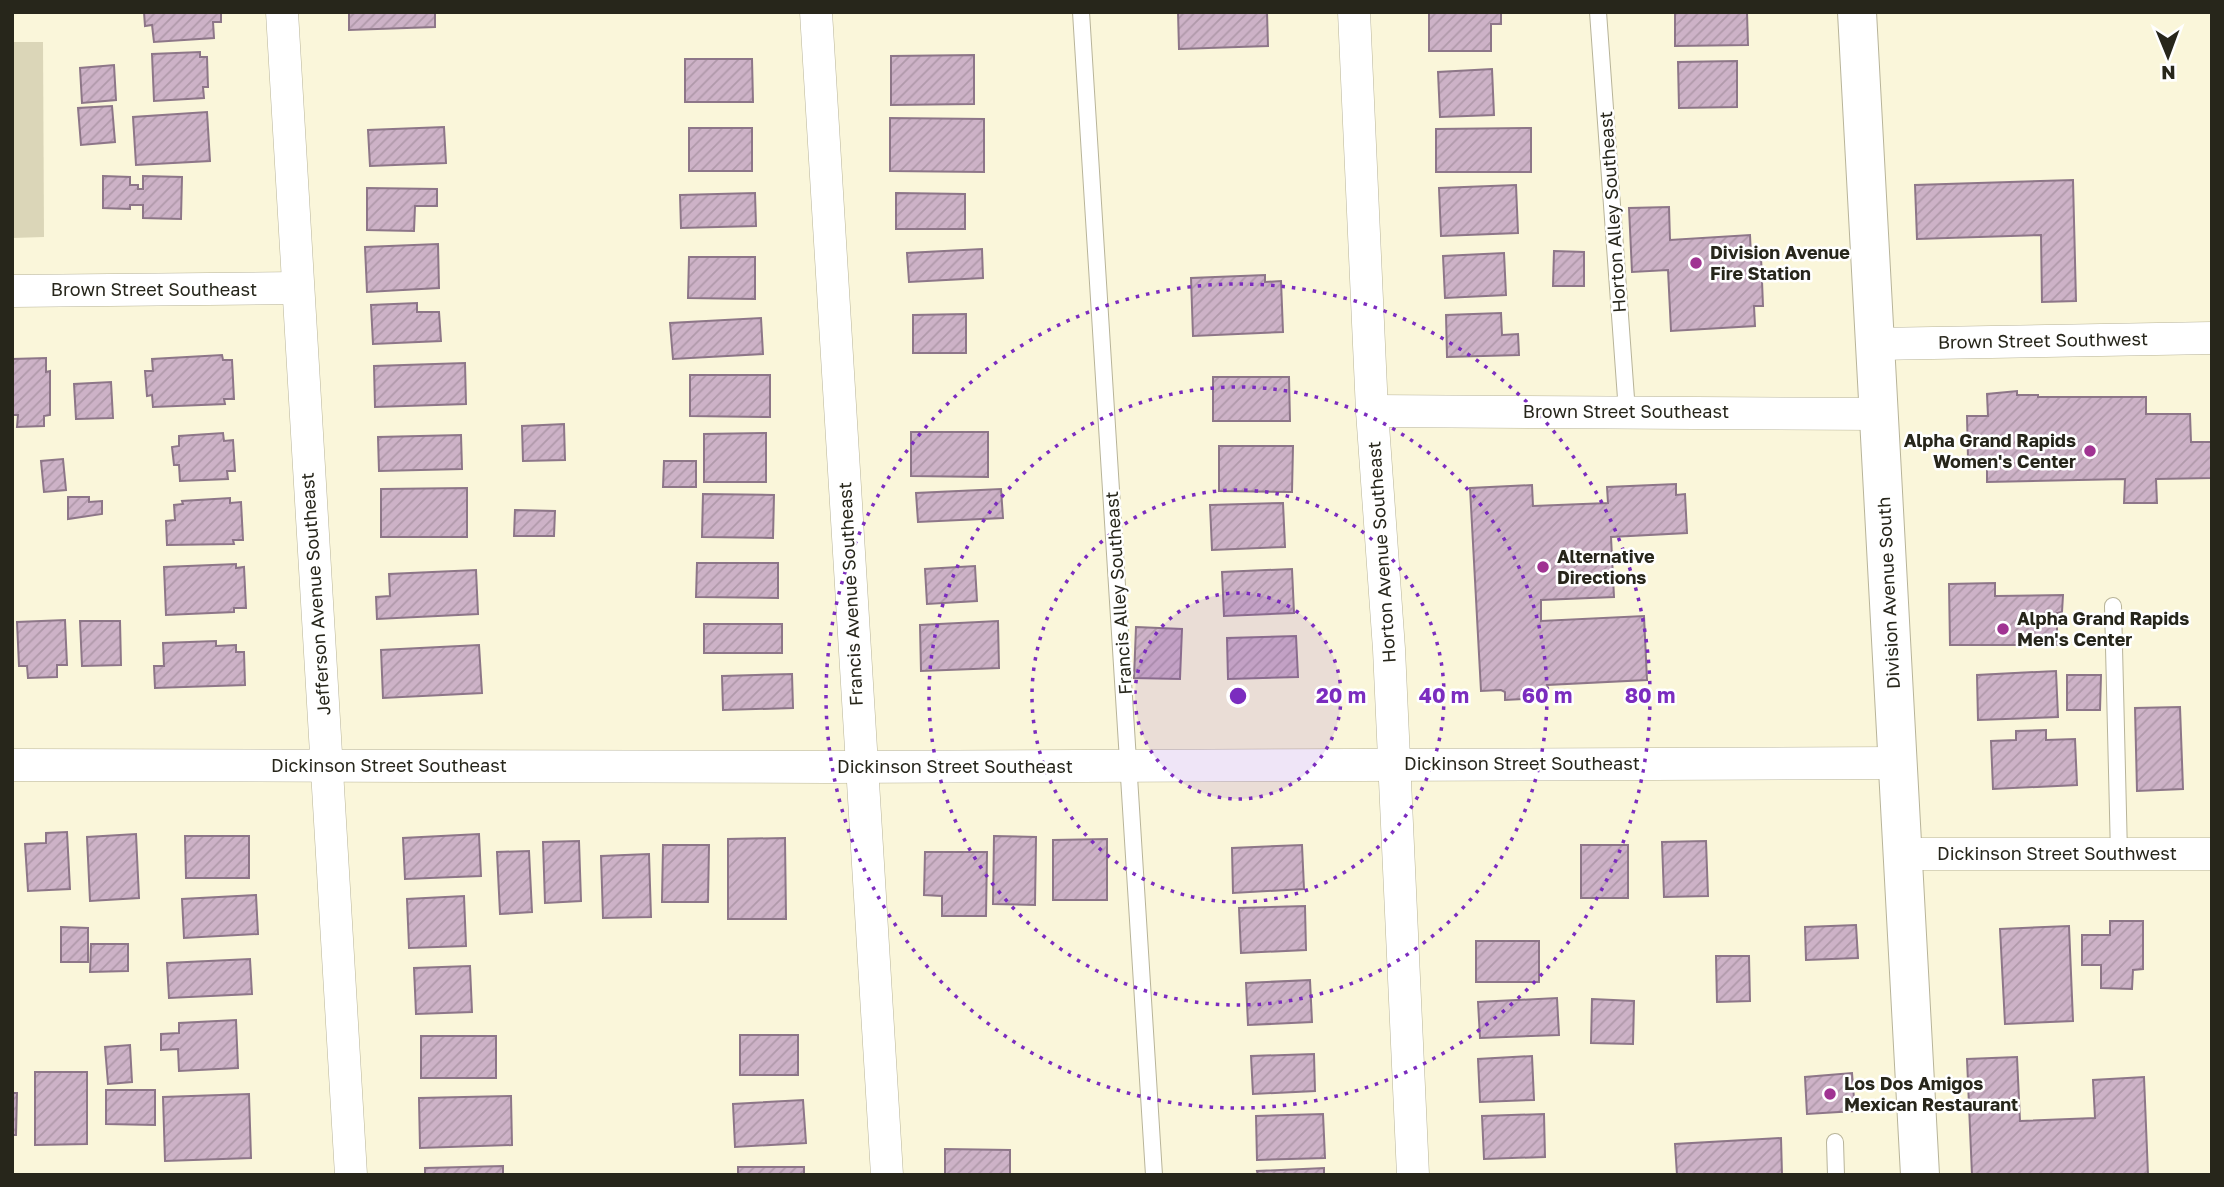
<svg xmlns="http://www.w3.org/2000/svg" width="2224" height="1187" font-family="'Golos Text',sans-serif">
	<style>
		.park { fill: #dbd6b8 }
		.building { fill: url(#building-hatch); stroke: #8d7688; stroke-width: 2 }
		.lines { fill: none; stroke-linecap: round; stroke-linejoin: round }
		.service-casing { stroke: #b8b499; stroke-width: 18 }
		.minor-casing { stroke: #b8b499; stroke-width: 33 }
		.primary-casing { stroke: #b8b499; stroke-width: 40 }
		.service { stroke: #fff; stroke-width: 16 }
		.minor { stroke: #fff; stroke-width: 32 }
		.primary { stroke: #fff; stroke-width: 38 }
		.ring { fill: none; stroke: #7b2cbf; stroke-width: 3.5; stroke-dasharray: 3.5 7 }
		.poi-dot { fill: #a03392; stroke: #fff; stroke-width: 2.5 }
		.labels { text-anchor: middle; stroke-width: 5; stroke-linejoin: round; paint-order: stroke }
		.street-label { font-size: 18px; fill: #27261b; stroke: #fff }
		.poi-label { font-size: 18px; font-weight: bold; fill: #27261b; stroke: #fff; text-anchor: start }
		.centre { fill: #7b2cbf; stroke: #fff; stroke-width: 3.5 }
		.ring-label { font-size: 21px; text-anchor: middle; font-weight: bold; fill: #7b2cbf; stroke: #fff; stroke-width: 5; stroke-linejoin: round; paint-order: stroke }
	</style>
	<defs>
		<pattern id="building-hatch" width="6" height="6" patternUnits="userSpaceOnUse" patternTransform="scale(1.75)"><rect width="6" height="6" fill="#cdb2c7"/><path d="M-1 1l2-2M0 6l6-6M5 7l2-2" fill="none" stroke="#b099aa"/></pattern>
	</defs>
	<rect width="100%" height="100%" fill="#faf6da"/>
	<!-- park -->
	<polygon class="park" points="12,42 43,42 44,237 12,238"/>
	<!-- building -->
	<g class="building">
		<polygon points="144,12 221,12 221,22 213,22 214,38 154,42 152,25 145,26"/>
		<polygon points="349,12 435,12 435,27 349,30"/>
		<polygon points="1178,12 1267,12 1268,46 1179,49"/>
		<polygon points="1429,12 1501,12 1501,24 1491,24 1491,51 1429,51"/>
		<polygon points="1675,12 1747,12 1748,45 1675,46"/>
		<polygon points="200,52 200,57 207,57 208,87 203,87 204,98 154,101 152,54"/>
		<polygon points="974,55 974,104 891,105 891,56"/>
		<polygon points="685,59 752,59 753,102 685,102"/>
		<polygon points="1737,61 1737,107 1679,108 1678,62"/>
		<polygon points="114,65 116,100 82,103 80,68"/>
		<polygon points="1492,69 1494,115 1440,117 1438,72"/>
		<polygon points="112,106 115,142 81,145 78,108"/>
		<polygon points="207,112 210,161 136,165 133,117"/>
		<polygon points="890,118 984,119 984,172 890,171"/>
		<polygon points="444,127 446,163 370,166 368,130"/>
		<rect x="689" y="128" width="63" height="43"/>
		<polygon points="1531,128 1531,172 1436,172 1436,129"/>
		<polygon points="103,176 130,177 130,185 138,185 138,189 143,189 143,176 182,177 181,219 143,218 143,205 130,205 130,209 103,208"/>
		<polygon points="2073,180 2076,301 2042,302 2041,235 1917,239 1915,185"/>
		<polygon points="1516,185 1518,233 1441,236 1439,188"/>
		<polygon points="367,188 437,189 437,206 415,206 414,231 367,230"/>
		<polygon points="755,193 756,226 681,228 680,195"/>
		<polygon points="896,193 965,194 965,229 896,229"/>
		<polygon points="1669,207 1670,240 1750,235 1751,256 1761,256 1763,306 1754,306 1755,326 1671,331 1668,270 1632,272 1629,208"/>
		<polygon points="438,244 439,288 367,292 365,247"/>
		<polygon points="982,249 983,278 909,282 907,253"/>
		<polygon points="1554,251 1584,252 1584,286 1553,286"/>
		<polygon points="1504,253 1506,295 1445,298 1443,256"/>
		<polygon points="689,257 755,257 755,299 688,298"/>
		<polygon points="1265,275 1265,282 1281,281 1283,332 1193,336 1191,278"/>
		<polygon points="417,303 417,312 439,312 441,341 373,344 371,305"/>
		<polygon points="1501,313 1502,335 1518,334 1519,355 1447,357 1446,315"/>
		<polygon points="966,314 966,353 913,353 913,315"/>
		<polygon points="761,318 763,354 673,359 670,323"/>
		<polygon points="222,355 223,360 232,360 234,399 224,399 225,404 153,407 152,395 147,396 145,371 153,371 152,359"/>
		<polygon points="46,358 46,372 50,371 50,415 44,416 44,426 17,427 18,415 12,415 12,359"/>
		<polygon points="465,363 466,404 375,407 374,366"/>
		<polygon points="690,375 770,375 770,417 690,416"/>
		<polygon points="1213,377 1289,377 1290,421 1213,421"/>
		<polygon points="111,382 113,418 76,419 74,384"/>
		<polygon points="2017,391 2017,395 2038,395 2038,397 2146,397 2146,414 2190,414 2191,442 2212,442 2212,478 2156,479 2157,503 2124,503 2125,479 1987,482 1987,459 1968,459 1967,416 1988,416 1987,394"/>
		<polygon points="564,424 565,460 523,461 522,426"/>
		<polygon points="911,432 988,432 988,477 911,476"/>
		<polygon points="223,433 224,441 233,440 235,471 227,471 228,479 180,481 179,465 174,465 172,447 179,446 179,436"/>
		<polygon points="766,433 766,482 704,482 704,434"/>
		<polygon points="461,435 462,469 379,471 378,437"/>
		<polygon points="1219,446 1293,446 1292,492 1219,491"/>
		<polygon points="63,459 66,490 44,492 41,461"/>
		<polygon points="664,461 696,461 696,487 663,487"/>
		<polygon points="1676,484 1676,495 1685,494 1687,533 1611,537 1614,597 1541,600 1541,621 1644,616 1647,680 1547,685 1548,688 1522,690 1523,699 1505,700 1505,692 1501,690 1481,691 1470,488 1532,485 1533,506 1608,503 1607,487"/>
		<polygon points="467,488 467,537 381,537 381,489"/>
		<polygon points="1001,489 1003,518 918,522 916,493"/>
		<polygon points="703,494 774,495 773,538 702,537"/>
		<polygon points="68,497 89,497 89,502 102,501 102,514 68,519"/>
		<polygon points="230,498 230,503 241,502 243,540 233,540 234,544 167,545 166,521 175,520 174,505 183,504 182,501"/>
		<polygon points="1283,503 1285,547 1212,550 1210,505"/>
		<polygon points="515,510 555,511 554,536 514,536"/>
		<polygon points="697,563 778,563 778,598 696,597"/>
		<polygon points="236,564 236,568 244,567 246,608 234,608 234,612 166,615 164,567"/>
		<polygon points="975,566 977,601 927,604 925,569"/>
		<polygon points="1292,569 1294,613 1224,616 1222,572"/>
		<polygon points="476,570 478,614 377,619 376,597 390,596 389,574"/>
		<polygon points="1995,583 1995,596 2063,595 2062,612 2057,613 2057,645 1950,645 1949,584"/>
		<polygon points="65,620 67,665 57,665 57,677 28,678 27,666 19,666 17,622"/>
		<polygon points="80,621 120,621 121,665 82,666"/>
		<polygon points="998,621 999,668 921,671 920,625"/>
		<rect x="704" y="624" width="78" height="29"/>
		<polygon points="1136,627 1182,629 1180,679 1134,678"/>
		<polygon points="1296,636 1298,677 1228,679 1227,638"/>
		<polygon points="216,641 216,646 236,645 236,652 244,652 245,685 155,688 154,666 164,666 163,643"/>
		<polygon points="479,645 482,693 383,698 381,650"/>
		<polygon points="2056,671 2058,717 1978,720 1977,675"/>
		<polygon points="792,674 793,708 723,710 722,676"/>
		<polygon points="2067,675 2101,675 2100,710 2067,710"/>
		<polygon points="2180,707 2183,789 2137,791 2135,708"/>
		<polygon points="2046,730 2046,740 2075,739 2077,785 1993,789 1991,741 2016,740 2016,731"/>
		<polygon points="67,832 70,889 28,891 25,844 46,843 46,833"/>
		<polygon points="136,834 139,898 90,901 87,837"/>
		<polygon points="479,834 481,876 405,879 403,838"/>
		<polygon points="185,836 249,836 249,878 186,878"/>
		<polygon points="994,836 1036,837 1035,905 993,904"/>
		<polygon points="785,838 786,919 728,919 728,839"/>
		<polygon points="1107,839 1107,900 1053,900 1053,840"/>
		<polygon points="579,841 581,901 545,903 543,842"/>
		<polygon points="1706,841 1708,896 1664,897 1662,842"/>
		<polygon points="663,845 709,845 708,902 662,902"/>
		<polygon points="1302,845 1304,889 1233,893 1232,848"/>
		<rect x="1581" y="845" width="47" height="53"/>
		<polygon points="529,851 532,912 500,914 497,852"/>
		<polygon points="925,852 987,852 986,916 942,916 942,896 924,895"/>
		<polygon points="649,854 651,917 603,918 601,856"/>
		<polygon points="256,895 258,934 184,938 182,899"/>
		<polygon points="464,896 466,946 409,948 407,899"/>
		<polygon points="1305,906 1306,950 1241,953 1239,908"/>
		<polygon points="2110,921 2143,921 2143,969 2133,970 2132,989 2101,988 2101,965 2082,965 2082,935 2110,935"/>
		<polygon points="1856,925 1858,958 1806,960 1805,927"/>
		<polygon points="2069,926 2073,1021 2005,1024 2000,929"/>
		<polygon points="61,927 88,928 88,962 61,962"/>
		<rect x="1476" y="941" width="63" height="41"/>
		<polygon points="91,944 128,944 128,971 90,972"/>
		<polygon points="1716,956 1749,956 1750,1001 1717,1002"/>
		<polygon points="250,959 252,994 169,998 167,963"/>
		<polygon points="470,966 472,1012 416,1014 414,968"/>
		<polygon points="1310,980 1312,1022 1248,1025 1246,983"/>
		<polygon points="1557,998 1559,1035 1480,1038 1478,1002"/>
		<polygon points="1592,999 1634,1001 1633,1044 1591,1043"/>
		<polygon points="236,1020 238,1068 179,1071 178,1049 161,1050 161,1034 179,1033 179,1023"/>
		<rect x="740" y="1035" width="58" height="40"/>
		<rect x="421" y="1036" width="75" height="42"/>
		<polygon points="130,1045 132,1082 108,1084 105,1047"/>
		<polygon points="1314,1054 1315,1091 1253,1094 1251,1056"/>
		<polygon points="1532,1056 1534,1100 1480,1102 1478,1059"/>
		<polygon points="2017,1057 2020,1121 2095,1118 2093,1080 2144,1077 2148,1175 1972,1175 1967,1059"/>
		<polygon points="35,1072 87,1072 87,1144 35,1145"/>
		<polygon points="1852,1073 1855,1111 1807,1114 1805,1077"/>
		<polygon points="106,1090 155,1090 155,1125 106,1124"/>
		<polygon points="12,1093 17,1093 16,1135 12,1135"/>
		<polygon points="249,1094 251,1158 165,1161 163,1097"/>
		<polygon points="511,1096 512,1145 420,1148 419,1098"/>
		<polygon points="803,1100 806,1143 735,1147 733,1104"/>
		<polygon points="1323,1114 1325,1158 1257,1160 1256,1116"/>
		<polygon points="1544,1114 1545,1157 1484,1159 1482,1116"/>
		<polygon points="1781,1138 1782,1175 1677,1175 1675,1144"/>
		<polygon points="945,1149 1010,1150 1010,1175 945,1175"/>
		<polygon points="503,1166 503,1175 425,1175 425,1168"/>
		<rect x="738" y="1167" width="66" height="8"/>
		<polygon points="1324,1168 1324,1175 1258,1175 1257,1171"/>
	</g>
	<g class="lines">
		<!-- service casing -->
		<g class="service-casing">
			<g id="service">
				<polyline points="1081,12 1154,1175"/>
				<polyline points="1598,12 1627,412"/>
				<polyline points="2113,606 2119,854"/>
				<polyline points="1835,1142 1836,1175"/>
			</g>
		</g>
		<!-- minor casing -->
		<g class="minor-casing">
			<g id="minor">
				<polyline points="282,12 351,1175"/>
				<polyline points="816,12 887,1175"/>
				<polyline points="1354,12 1372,411 1389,649 1413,1175"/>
				<polyline points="12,291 296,288"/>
				<polyline points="1875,344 2212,338"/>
				<polyline points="1372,411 1880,414"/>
				<polyline points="12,765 828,767 1899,763"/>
				<polyline points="1903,854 2212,854"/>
			</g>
		</g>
		<!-- primary casing -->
		<g class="primary-casing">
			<polyline id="primary" points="1857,12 1920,1175"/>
		</g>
		<!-- service -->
		<use href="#service" class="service"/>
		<!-- minor -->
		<use href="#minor" class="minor"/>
		<!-- primary -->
		<use href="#primary" class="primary"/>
	</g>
	<!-- distance rings -->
	<circle cx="1238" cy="696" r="103" fill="#7b2cbf" fill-opacity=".12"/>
	<g class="ring">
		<circle cx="1238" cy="696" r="103"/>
		<circle cx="1238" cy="696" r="206"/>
		<circle cx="1238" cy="696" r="309"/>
		<circle cx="1238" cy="696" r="412"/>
	</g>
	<!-- markers -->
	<g class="poi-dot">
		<circle cx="1696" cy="263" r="7"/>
		<circle cx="2090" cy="451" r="7"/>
		<circle cx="1543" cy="567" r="7"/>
		<circle cx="2003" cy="629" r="7"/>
		<circle cx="1830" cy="1094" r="7"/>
	</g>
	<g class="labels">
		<!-- street labels -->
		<g class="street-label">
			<text transform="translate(1613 212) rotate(-94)" y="6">Horton Alley Southeast</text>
			<text x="154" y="296">Brown Street Southeast</text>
			<text transform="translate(2043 341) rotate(-1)" y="6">Brown Street Southwest</text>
			<text x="1626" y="418">Brown Street Southeast</text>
			<text transform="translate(1382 552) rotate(-94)" y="6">Horton Avenue Southeast</text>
			<text transform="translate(1119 593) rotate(-94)" y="6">Francis Alley Southeast</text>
			<text transform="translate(1889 593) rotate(-93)" y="6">Division Avenue South</text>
			<text transform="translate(316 594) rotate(-94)" y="6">Jefferson Avenue Southeast</text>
			<text transform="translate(851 594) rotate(-93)" y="6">Francis Avenue Southeast</text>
			<text x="1522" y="770">Dickinson Street Southeast</text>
			<text x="389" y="772">Dickinson Street Southeast</text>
			<text x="955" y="773">Dickinson Street Southeast</text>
			<text x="2057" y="860">Dickinson Street Southwest</text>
		</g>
		<!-- poi labels -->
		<g class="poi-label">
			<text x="1710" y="259">Division Avenue<tspan x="1710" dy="21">Fire Station</tspan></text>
			<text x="2076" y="447" text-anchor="end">Alpha Grand Rapids<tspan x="2076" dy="21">Women's Center</tspan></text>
			<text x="1557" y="563">Alternative<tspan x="1557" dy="21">Directions</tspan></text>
			<text x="2017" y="625">Alpha Grand Rapids<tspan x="2017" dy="21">Men's Center</tspan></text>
			<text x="1844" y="1090">Los Dos Amigos<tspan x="1844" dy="21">Mexican Restaurant</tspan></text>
		</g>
	</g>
	<circle cx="1238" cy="696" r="10" class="centre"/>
	<g class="ring-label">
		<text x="1341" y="703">20 m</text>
		<text x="1444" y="703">40 m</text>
		<text x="1547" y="703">60 m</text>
		<text x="1650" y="703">80 m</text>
	</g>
	<!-- border -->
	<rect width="2224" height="1187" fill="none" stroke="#27261b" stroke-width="28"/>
	<!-- north arrow -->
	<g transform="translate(2168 56) rotate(179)" stroke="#ffffff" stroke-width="5" paint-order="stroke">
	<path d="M0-5L12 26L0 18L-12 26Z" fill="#27261b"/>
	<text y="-10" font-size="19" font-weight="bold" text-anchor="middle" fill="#27261b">N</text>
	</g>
</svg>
